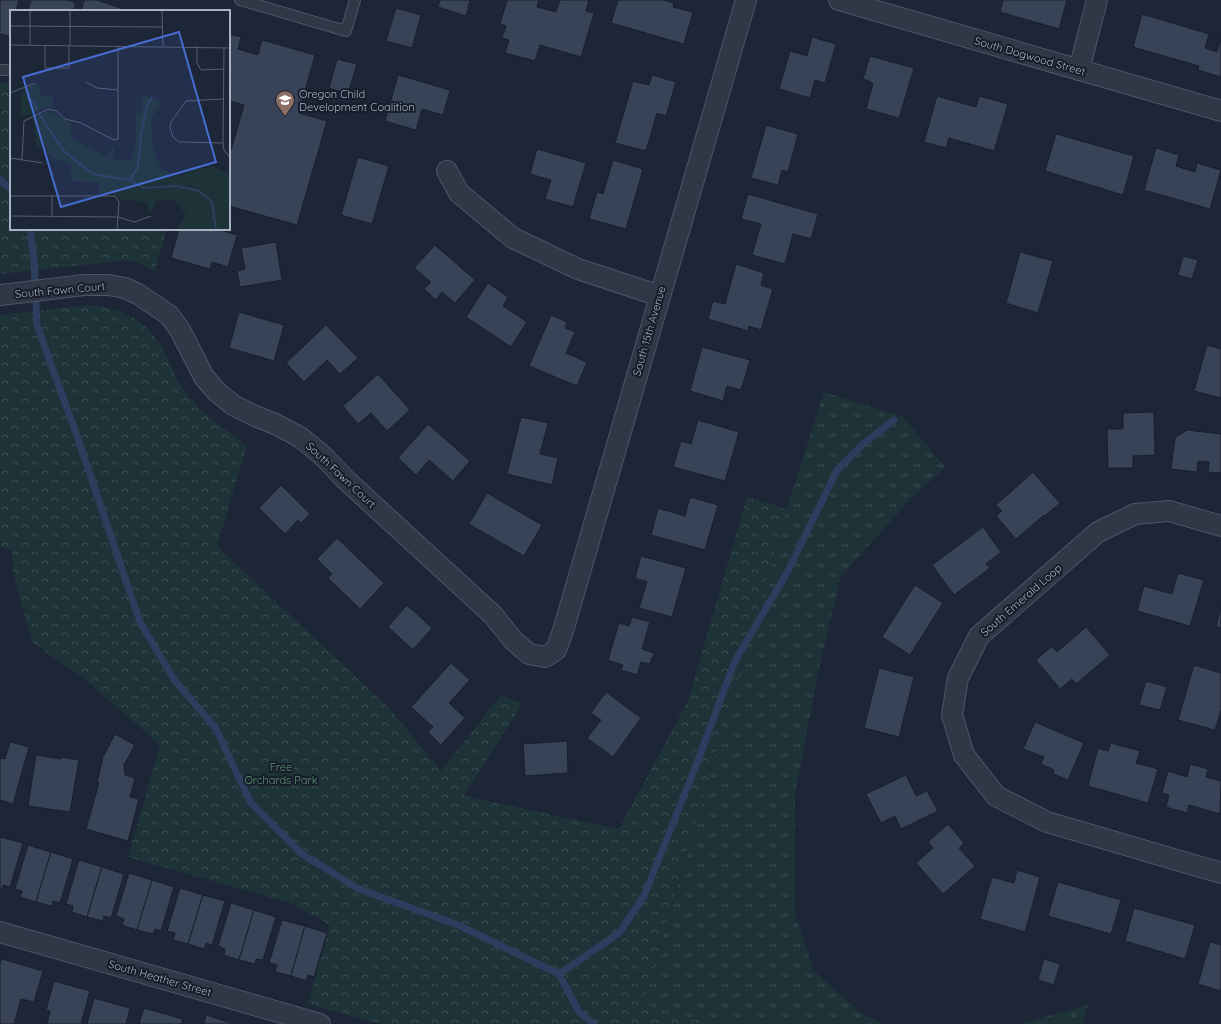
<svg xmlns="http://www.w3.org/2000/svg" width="1221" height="1024" font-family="Quicksand,sans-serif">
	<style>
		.grass { fill: url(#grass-tufts) }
		.park { fill: url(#park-crowns) }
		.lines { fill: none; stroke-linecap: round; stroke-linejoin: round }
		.stream { stroke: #2c3d5e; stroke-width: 7 }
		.building { fill: #384358; stroke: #181f2d }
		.service-casing { stroke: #4d5566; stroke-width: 12 }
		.minor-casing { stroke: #4d5566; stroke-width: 22 }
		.service { stroke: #303847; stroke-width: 10 }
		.minor { stroke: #303847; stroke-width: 20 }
		.labels { text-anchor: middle; stroke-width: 4; stroke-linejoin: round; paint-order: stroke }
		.street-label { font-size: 11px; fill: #a9b2c5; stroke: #161d2b }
		.poi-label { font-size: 11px; fill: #a9b2c5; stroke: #161d2b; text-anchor: start }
		.park-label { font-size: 11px; fill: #609770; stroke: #161d2b }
		.inset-river { fill: none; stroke: #2c3d5e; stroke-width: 2 }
		.inset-road { fill: none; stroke: #555e70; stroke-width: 1 }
		.view { fill: #476cd2; fill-opacity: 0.15; stroke: #476cd2; stroke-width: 2 }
		.inset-edge { fill: none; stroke: #a9b2c5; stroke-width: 2 }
	</style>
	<defs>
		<pattern id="grass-tufts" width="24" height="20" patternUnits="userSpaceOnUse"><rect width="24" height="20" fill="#1e3338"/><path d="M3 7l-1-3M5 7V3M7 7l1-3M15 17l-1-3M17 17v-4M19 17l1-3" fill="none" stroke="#3c4e53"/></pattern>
		<pattern id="park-crowns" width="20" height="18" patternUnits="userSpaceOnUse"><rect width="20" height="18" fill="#1e3338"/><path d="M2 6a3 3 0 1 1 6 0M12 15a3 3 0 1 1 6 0" fill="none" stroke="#3c4e53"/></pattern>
	</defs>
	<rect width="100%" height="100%" fill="#1d2637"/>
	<!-- grass -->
	<g class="grass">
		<polygon points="824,392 903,417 945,467 909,501 841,576 820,663 795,794 794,911 814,971 863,1015 884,1024 711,1024 643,1005 787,509"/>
		<polygon points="1088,1004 1083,1024 1020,1024 1088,1005"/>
	</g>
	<!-- park -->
	<g class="park">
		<polygon points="11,82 11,229 167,229 155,271 143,265 128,260 0,274 0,83"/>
		<path d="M82,306C117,303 150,321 165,353C172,368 177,383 188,396C204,416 227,430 247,446L217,546L390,709L441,771L501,695L522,704L464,796L619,829L688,701L747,497L787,509L643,1004L711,1024H380L308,1004L330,925L290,903L128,857L160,745L88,682L32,642L13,572L12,550L0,547V315Z"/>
	</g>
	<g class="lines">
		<!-- stream -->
		<g class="stream">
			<polyline points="0,180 11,189"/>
			<polyline points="30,229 34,260 37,325 78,439 140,622 175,681 215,727 251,803 302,854 359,889 458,925 559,974 579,1012 594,1024"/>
			<polyline points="559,974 619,933 644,896 695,768 735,661 788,571 837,470 863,444 894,420"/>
		</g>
	</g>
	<!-- building -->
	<g class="building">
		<polygon points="0,0 19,0 16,11 11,11 11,28 9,36 0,34"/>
		<polygon points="31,0 67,0 76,3 73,11 28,11"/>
		<polygon points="84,0 97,0 124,9 123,11 81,11"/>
		<polygon points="440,0 470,0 466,16 438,7"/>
		<polygon points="507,0 539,0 537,7 556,12 560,0 589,0 586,11 594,13 581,57 540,45 535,61 505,53 509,40 502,38 506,26 500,24"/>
		<polygon points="618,0 664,0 674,3 673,7 693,12 684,44 611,23"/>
		<polygon points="1003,0 1067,0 1059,29 1000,12"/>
		<polygon points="396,8 421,15 412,48 386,41"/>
		<polygon points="1142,14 1209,34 1205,48 1217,52 1221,39 1221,77 1198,70 1199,66 1133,47"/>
		<polygon points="229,34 241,37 238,49 258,55 262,40 315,55 299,113 327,121 297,225 229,206 229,157 244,105 229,101"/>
		<polygon points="812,37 836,44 825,83 815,80 810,98 779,89 790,51 807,56"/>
		<polygon points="870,56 914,68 899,118 866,109 873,84 871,82 863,79"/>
		<polygon points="337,59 357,64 348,94 329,88"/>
		<polygon points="398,75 450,90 443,115 422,109 416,130 385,121"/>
		<polygon points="652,75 676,82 666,116 657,113 646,151 615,143 633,81 649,85"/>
		<polygon points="937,96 976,107 979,96 1008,104 994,151 949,138 946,148 924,142"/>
		<polygon points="766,125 798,134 788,172 782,170 778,185 751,178"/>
		<polygon points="1056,134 1134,156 1123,195 1045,171"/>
		<polygon points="1156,148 1179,155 1176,166 1195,172 1197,163 1221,170 1210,209 1144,190"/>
		<polygon points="537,149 586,163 573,207 545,199 551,180 530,174"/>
		<polygon points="358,157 389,166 372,224 341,215"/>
		<polygon points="613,160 643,169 626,229 589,219 597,192 603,194"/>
		<polygon points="748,194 818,214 811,239 793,234 785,264 752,255 761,224 741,219"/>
		<polygon points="179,229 217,229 237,235 228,267 212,262 210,269 171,258"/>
		<polygon points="276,242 282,280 240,287 237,271 245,269 241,248"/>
		<polygon points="435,245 475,280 455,303 442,292 436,300 424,289 431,282 414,268"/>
		<polygon points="1020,252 1053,261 1038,313 1006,303"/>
		<polygon points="1183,256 1198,260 1192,279 1178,275"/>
		<polygon points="736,264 764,273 761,285 773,289 761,330 749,326 748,331 708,319 713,301 725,304"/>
		<polygon points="488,283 508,297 503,306 527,322 511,347 466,317"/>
		<polygon points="239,312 284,325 274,361 229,348"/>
		<polygon points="551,315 567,322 565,328 575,332 566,353 587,362 577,386 529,366"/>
		<polygon points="326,325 358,358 340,374 327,360 304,382 286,363"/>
		<polygon points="1207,345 1221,349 1221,398 1194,391"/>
		<polygon points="702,347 750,360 741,390 727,386 723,401 690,391"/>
		<polygon points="378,374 410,410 387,431 371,413 358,424 343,406"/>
		<polygon points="1154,412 1155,455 1133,456 1133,468 1108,468 1107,429 1123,429 1123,413"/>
		<polygon points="521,417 548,423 540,454 558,458 552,485 507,474"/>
		<polygon points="698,420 739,432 725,481 673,467 681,441 691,444"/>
		<polygon points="428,424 470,461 453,481 429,460 416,475 398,458"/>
		<polygon points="1187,430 1221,434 1221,473 1208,472 1209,462 1198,461 1197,472 1171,469 1175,438"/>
		<polygon points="1033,472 1060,503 1045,516 1044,515 1016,539 996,516 1002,511 996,505"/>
		<polygon points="281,485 310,514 301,523 298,520 285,534 259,508"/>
		<polygon points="487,493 542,525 524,556 469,524"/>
		<polygon points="690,497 718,505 705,550 651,535 658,508 685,516"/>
		<polygon points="983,527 1001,552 986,564 990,568 954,595 932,565"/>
		<polygon points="337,538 384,583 360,609 328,578 332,574 317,559"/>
		<polygon points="641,556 686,568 672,617 639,608 647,582 635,578"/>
		<polygon points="1178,573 1204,580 1190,626 1137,611 1144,586 1172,594"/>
		<polygon points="915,585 943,603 910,655 882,637"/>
		<polygon points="407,605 432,628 413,650 388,627"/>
		<polygon points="1221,607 1221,628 1216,626"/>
		<polygon points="632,617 650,622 642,649 654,653 650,664 641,662 637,675 621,670 623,665 608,660 619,623 629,626"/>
		<polygon points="1086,627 1110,655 1076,684 1072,679 1060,689 1036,660 1052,646 1057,652"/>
		<polygon points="451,663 470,680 449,703 465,718 441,745 428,732 433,727 411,707"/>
		<polygon points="1194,665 1221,673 1221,710 1215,730 1178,720"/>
		<polygon points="879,668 914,677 899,737 864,728"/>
		<polygon points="1146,681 1167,687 1160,710 1139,705"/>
		<polygon points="606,692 641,718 613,757 587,738 601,720 591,713"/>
		<polygon points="1035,722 1084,743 1068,780 1053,774 1054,770 1041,764 1044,757 1023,749"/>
		<polygon points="115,734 135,745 124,765 125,775 135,778 130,797 139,799 128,841 86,829 99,783 97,783 103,757"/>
		<polygon points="567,741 568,773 525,776 523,744"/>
		<polygon points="10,742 29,747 13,804 0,800 0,758 5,759"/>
		<polygon points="1111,743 1140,751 1136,763 1158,769 1148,803 1088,786 1098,748 1108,751"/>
		<polygon points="36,755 61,759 61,757 79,760 70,812 28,806"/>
		<polygon points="1190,764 1208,769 1206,777 1221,781 1220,814 1189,805 1187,813 1166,807 1169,795 1162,793 1168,771 1187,777"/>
		<polygon points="906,775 916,796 927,791 938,811 901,829 895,816 881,823 866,794"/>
		<polygon points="948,824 964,843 959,848 975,866 943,894 916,863 933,848 928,842"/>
		<polygon points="0,837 23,843 10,887 3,885 1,891 0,890"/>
		<polygon points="28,845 51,852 36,902 20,897 22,891 15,889"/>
		<polygon points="51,852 73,859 60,903 53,901 52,906 36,902"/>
		<polygon points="79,860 102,867 87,917 72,912 73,906 66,904"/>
		<polygon points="102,867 124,874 111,918 104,916 103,921 87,917"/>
		<polygon points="1017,870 1040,877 1025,932 980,919 992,877 1014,883"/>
		<polygon points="129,873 152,880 137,930 122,925 124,919 116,916"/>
		<polygon points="152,880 174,887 161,931 155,929 153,934 137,930"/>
		<polygon points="1058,882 1121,900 1111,934 1048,916"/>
		<polygon points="180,888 203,895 188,944 173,940 175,933 167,931"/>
		<polygon points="203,895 225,901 212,945 206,943 204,949 188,944"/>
		<polygon points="231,903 254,910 239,960 224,955 225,949 218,946"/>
		<polygon points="1134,908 1195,925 1185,959 1125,941"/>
		<polygon points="254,910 276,917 263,960 256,959 255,964 239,960"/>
		<polygon points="282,920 305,926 291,976 275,972 277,965 269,963"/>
		<polygon points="305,926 327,933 314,977 308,975 306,981 291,976"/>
		<polygon points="1210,942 1221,945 1221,991 1198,984"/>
		<polygon points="2,959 43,971 34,1002 21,999 14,1024 0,1024 0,964"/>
		<polygon points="1044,959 1060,964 1054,985 1038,980"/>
		<polygon points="54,981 90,991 81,1024 47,1024 50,1011 46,1010"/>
		<polygon points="94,998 130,1008 126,1024 87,1024"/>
		<polygon points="144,1008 183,1019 181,1024 139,1024"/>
		<polygon points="206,1015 234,1024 204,1024"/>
	</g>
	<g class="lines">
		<!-- service casing -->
		<g class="service-casing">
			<g id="service">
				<polyline points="240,0 346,31 355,0"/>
				<polyline points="0,70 11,70"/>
			</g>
		</g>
		<!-- minor casing -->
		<g class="minor-casing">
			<g id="minor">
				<polyline points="839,0 1221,111"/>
				<polyline points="1079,70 1097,0"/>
				<polyline points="447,171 459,193 513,238 578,269 660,296"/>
				<polyline points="0,295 84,285 109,285 125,288 138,294 169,315 180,330 204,377 217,392 233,405 255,416 275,424 300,437 322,455 346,480 493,615 513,640 529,654 545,657 556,650 563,631 746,0"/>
				<polyline points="1221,526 1169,511 1135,514 1098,532 979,636 958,678 952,715 964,755 996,796 1047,822 1221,873"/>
				<polyline points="0,932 320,1024"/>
			</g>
		</g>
		<!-- service -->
		<use href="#service" class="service"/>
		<!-- minor -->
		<use href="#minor" class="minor"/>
	</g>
	<!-- icons -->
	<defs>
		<g id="school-pin" transform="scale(1)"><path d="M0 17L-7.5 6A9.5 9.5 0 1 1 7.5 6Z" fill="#8d6e63" stroke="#161d2b"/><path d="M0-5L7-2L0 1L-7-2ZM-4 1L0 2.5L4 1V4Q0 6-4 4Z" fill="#fff"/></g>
	</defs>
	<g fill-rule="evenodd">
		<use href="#school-pin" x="285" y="100"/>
	</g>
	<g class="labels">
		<!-- street labels -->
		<g class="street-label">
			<text transform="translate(1030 56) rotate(16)" y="4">South Dogwood Street</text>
			<text transform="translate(60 290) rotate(-5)" y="4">South Fawn Court</text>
			<text transform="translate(649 331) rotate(-74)" y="4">South 15th Avenue</text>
			<text transform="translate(341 475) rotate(43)" y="4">South Fawn Court</text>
			<text transform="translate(1021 600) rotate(-41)" y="4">South Emerald Loop</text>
			<text transform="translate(160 978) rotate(16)" y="4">South Heather Street</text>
		</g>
		<!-- poi labels -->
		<g class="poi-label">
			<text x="299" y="98">Oregon Child<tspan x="299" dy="13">Development Coalition</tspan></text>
		</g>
		<!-- park labels -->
		<g class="park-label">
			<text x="281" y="771">Free<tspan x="281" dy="13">Orchards Park</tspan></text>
		</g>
	</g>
	<!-- overview -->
	<g transform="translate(10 10)">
		<rect width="220" height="220" fill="#1d2637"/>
		<path d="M132,86L143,87L151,92L141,109L143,139L152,160L171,166L188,155L189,159L202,156L220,165V220H167L177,202V171H132Z" fill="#1e3338"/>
		<path d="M29,73L30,86L43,87V95L11,107V87L8,86L13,83L14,78ZM36,102L44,103L61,114V128L97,148L102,137H105L102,151L122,149L126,131V103H132V171H177L176,205L164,189L146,191L142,201L138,202V193L110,189L104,183H89V172L61,171V155L41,147L35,136H26L24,111L20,109Z" fill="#1e3338"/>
		<path class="inset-river" d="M16,88L23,91L28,101M29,104L54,141L83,164L120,170L133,178L166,176L189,181L202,192L206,220M120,170L128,157L131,124L137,96L142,87"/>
		<path class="inset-road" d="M152,0L153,36M0,16L153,17M0,35L220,38M20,35V0M35,36V58H59V36M60,36V0M187,36V53L191,60L214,59M214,38L213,133L214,140L220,148M76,72L87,78L108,80M0,83L25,73M213,133L169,132L163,127L160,118L161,112L176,91L214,89M0,148L33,153M12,149L14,111L38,99L46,101L55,109L71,113L104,130L108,129V36M0,186H105L109,192L107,220M0,206L108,207L124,212L141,206M42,207V185"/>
		<path class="view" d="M169,22L206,152L51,197L13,67Z"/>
		<rect width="220" height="220" class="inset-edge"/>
	</g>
</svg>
